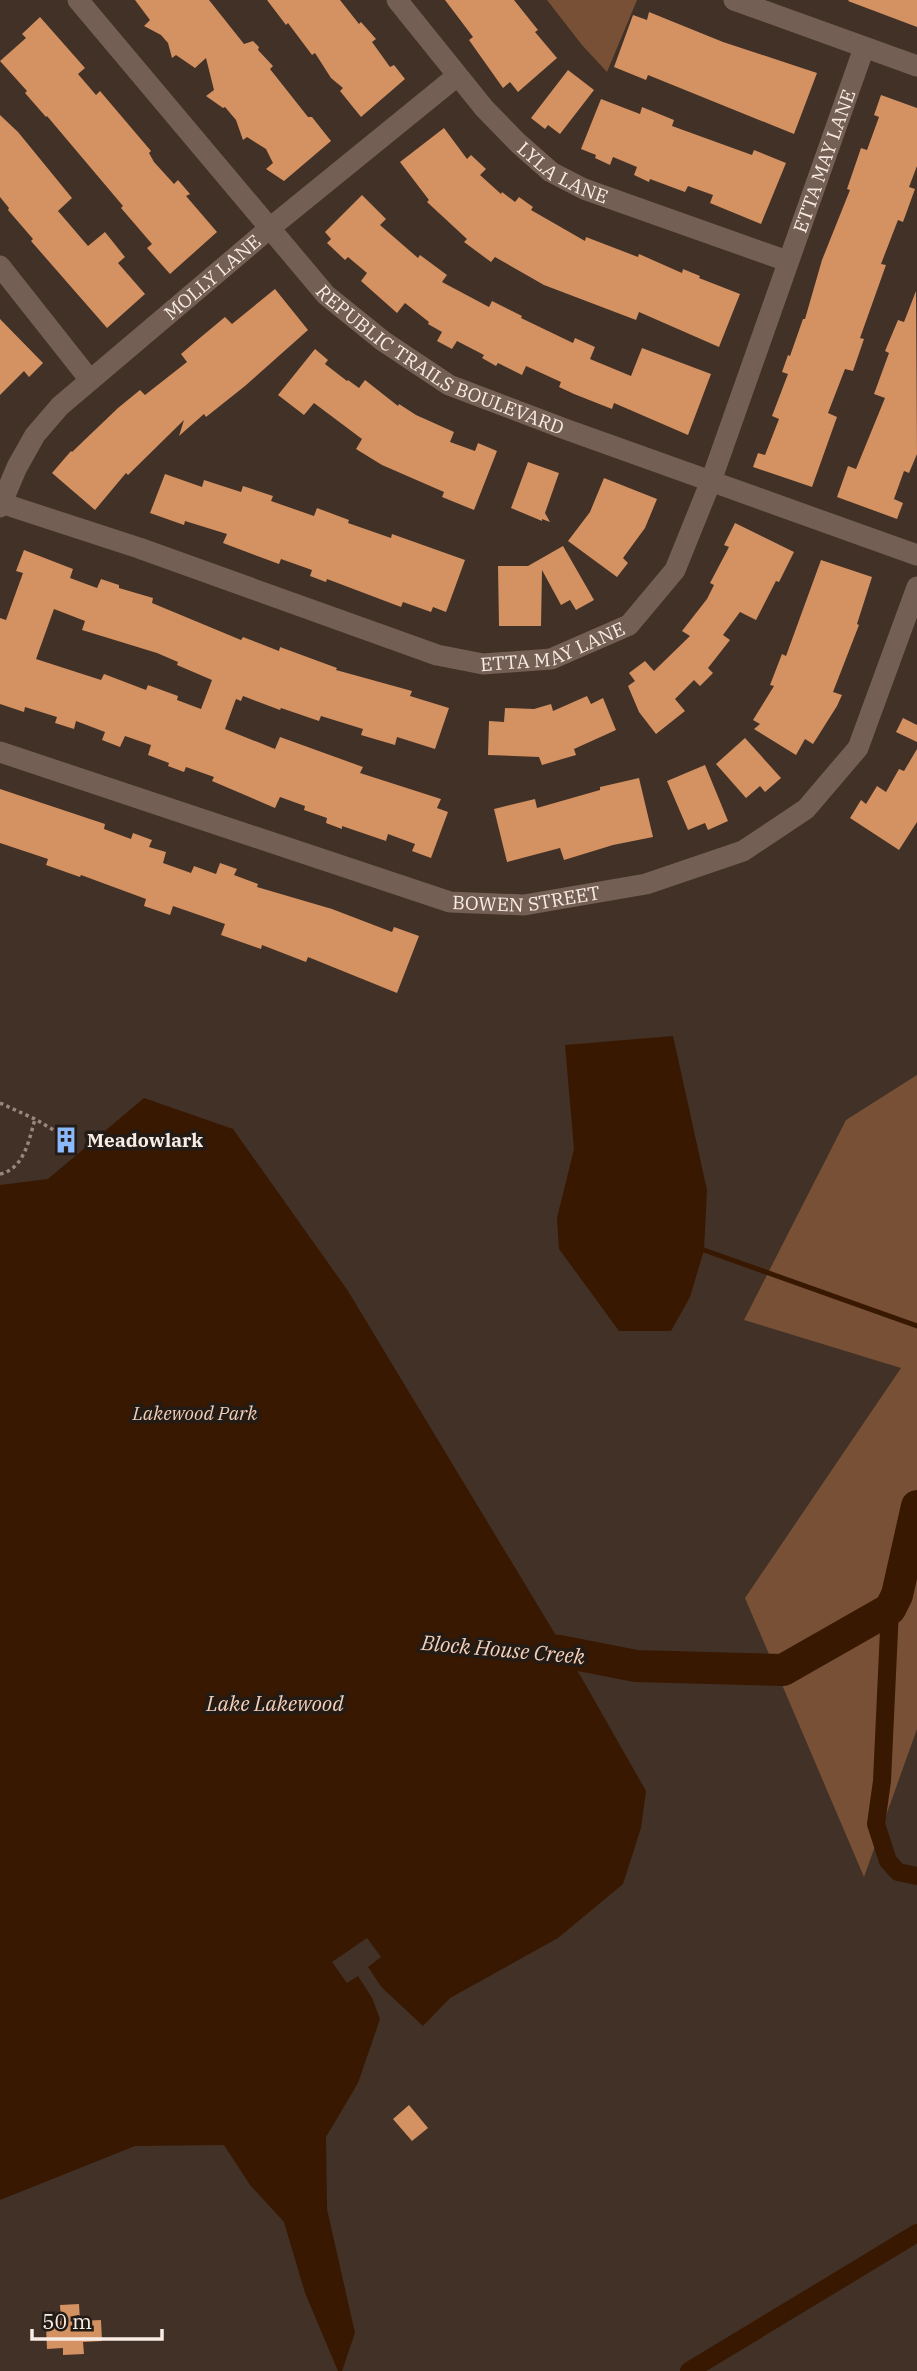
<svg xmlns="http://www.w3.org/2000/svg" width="917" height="2371" font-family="'IBM Plex Serif',serif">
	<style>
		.green { fill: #785035 }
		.water { fill: #381801 }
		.pier { fill: #423126 }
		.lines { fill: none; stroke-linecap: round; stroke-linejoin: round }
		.stream { stroke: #381801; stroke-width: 5 }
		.canal { stroke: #381801; stroke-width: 18 }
		.river { stroke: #381801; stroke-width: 32 }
		.building { fill: #d49162; fill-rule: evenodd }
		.path { stroke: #96887f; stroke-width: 3.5; stroke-dasharray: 3.5 3.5; stroke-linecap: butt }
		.street { stroke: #735f53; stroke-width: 21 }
		.labels { text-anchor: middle; stroke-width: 7; stroke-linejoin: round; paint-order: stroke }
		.street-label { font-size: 19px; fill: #f8ece5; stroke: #231b16 }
		.poi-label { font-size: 19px; font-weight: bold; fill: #f8ece5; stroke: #231b16; text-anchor: start }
		.park-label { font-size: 19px; font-style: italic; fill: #f2cdb5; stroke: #231b16 }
		.water-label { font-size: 21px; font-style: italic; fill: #f6d1b9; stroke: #231b16 }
	</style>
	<rect width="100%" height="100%" fill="#423126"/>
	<!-- green -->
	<g class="green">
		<polygon points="547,0 637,0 607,72 582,45"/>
		<polygon points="917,1075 917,1729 864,1877 745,1598 901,1368 744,1320 846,1120"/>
	</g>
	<!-- water -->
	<g class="water">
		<polygon points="673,1036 707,1190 704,1250 690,1297 671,1331 619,1331 559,1249 557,1218 574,1149 565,1045"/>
		<polygon points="144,1098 233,1129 348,1291 584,1682 646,1791 641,1828 623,1884 558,1938 450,1998 423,2026 361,1968 380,2019 358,2083 326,2137 327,2209 355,2333 342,2371 338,2371 305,2293 284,2222 250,2185 224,2145 135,2146 0,2200 0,1185 48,1179"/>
	</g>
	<!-- pier -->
	<polygon class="pier" points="367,1938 381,1957 368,1967 388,1997 368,1979 378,2007 358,1976 347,1983 332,1962"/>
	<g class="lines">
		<!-- stream -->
		<polyline class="stream" points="704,1250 917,1326"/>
		<!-- canal -->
		<g class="canal">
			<polyline points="890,1609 882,1781 876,1824 888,1861 898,1872 917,1876"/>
			<polyline points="689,2371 917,2233"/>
		</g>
		<!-- river -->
		<polyline class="river" points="522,1648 559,1651 636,1666 783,1670 890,1609 897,1595 917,1506"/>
	</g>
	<!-- building -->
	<g class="building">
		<polygon points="135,0 209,0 244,44 253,41 259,47 258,50 273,66 270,69 308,117 312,117 331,141 284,181 266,169 273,163 266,149 247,137 243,140 236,120 225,107 223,108 206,96 214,90 206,58 195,68 176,55 172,58 168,43 161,35 144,26 150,20"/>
		<polygon points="267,0 340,0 359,24 361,22 376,39 372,42 390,67 394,65 405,79 361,117 340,91 343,88 331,78 315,53 312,55 288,23 286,25"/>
		<polygon points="445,0 514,0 538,30 535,32 557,58 518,92 510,82 503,88 469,40 473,37"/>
		<polygon points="849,0 917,0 917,27 848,1"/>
		<polygon points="649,12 723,42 817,73 794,134 648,75 646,80 614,67 633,15 647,20"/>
		<polygon points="40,17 85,68 78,74 96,95 100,91 151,151 149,153 154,162 174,184 178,180 190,194 186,196 217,232 170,274 147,248 152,244 121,208 123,206 47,116 46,117 25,93 27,91 0,61 26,38 22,34"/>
		<polygon points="568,70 594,90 560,134 548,125 545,129 531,118"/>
		<polygon points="881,95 917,108 917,166 909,187 915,189 903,222 898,220 881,264 886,265 860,338 864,339 853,371 845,369 828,413 837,417 812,487 753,467 758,453 765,455 779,419 772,416 788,374 782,372 788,355 790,356 803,319 805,319 822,260 850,190 847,189 861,148 867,150 879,117 874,115"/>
		<polygon points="601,99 640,114 642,107 674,120 672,126 752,155 754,150 786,163 761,224 710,203 713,195 688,186 685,192 650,179 649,182 634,175 637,167 613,157 610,165 595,158 596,155 581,149"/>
		<polygon points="0,115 18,132 72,198 58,211 88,246 105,232 125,257 118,263 145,294 107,328 31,241 33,239 8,210 9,208 0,197"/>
		<polygon points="444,128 467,159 471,155 486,169 480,175 501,194 502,192 515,202 519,197 533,207 531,210 585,241 586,237 638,257 639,254 682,273 683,269 700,276 699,278 740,294 719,347 639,312 636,320 544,285 495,257 491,262 464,242 467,239 427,202 429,200 400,162"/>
		<polygon points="362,195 386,219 380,225 418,258 420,255 447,275 442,282 489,307 492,301 522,316 521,318 573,343 575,338 595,347 590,359 631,376 642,348 711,374 688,435 614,403 612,409 574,394 559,387 561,382 526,366 522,375 498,363 496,366 482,358 484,355 457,341 452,349 437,341 442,332 428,324 429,322 405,303 397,313 361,281 367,273 348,257 345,260 327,243 331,239 325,232"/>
		<polygon points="275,289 308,330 245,386 206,417 204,414 179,436 184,420 128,475 126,473 95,510 52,473 71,451 72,452 118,408 140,390 145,395 187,362 181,354 195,342 225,317 232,324"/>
		<polygon points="916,291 917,454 909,473 904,471 894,499 903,503 897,519 837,497 848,466 856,469 885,398 874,394 889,353 885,351 898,320 904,322"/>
		<polygon points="0,319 43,363 29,377 24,371 0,395"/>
		<polygon points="315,349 328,360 325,364 347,381 348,380 359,388 365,380 398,406 399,404 416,415 454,432 450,442 475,451 478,443 497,451 474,510 442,497 444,492 382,465 356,449 362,439 314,403 304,415 278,395"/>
		<polygon points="528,462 559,473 545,513 550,522 542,519 542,521 511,508"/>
		<polygon points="165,474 202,487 204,480 241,492 243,486 273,496 271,501 314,516 317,508 349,520 348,523 391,538 392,534 465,560 446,612 433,607 431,612 403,602 401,607 327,579 326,582 310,576 312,570 281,559 279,564 223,543 227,534 185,521 184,525 150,513"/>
		<polygon points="604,478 657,499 645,528 623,558 628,563 617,577 568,541 590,512"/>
		<polygon points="735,523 794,552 779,582 776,581 756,620 740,612 723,635 730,640 708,668 713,673 700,686 694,680 675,699 685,711 656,734 639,712 628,686 635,681 629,673 645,661 654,671 690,636 682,631 707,599 714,585 710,583 729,547 724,545"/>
		<polygon points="563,546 594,600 576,610 570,600 561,605 542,570 541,626 499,626 498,566 528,566"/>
		<path d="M24,550L73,569L70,578L97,588L101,579L119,585V588L153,598L152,603L241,640L243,637L279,651L280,647L337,668L336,670L412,691L410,696L449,708L435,749L397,737L395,745L361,735L363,729L321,716L319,721L281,708L280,710L243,696L241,701L236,699L225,729L275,749L280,737L363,767L360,773L441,799L437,808L448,812L431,858L412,851L415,844L388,834L386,841L342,826V829L326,823L327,818L304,810L305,806L280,797L275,808L212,781L214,777L186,767L184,772L168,766L169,763L148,755L151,745L125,736L120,747L102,740L105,732L76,721L74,729L55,723L57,717L25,707L24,712L0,704V618L6,620L23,573L16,571ZM54,609L85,621L82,630L157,653L178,662L177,665L212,680L201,709L177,700L178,696L148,685L146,690L104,674L101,680L36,659Z"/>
		<polygon points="821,560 872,577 857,624 859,625 833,692 842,695 837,706 813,744 805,739 796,755 754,729 760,724 753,720 774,686 770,685 782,654 786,656"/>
		<polygon points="587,696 591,704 603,698 616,730 574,749 576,755 542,765 539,757 488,755 489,721 504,722 505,708 534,709 551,704 553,711"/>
		<polygon points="903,718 917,725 917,742 896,732"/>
		<polygon points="745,738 781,778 765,792 760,786 746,798 716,764"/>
		<polygon points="917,749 917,822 899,850 850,818 861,800 866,804 877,786 886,792 899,769 904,771"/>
		<polygon points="705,765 728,821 708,830 705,823 688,830 667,781"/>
		<polygon points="639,778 653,837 613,845 564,860 560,848 507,862 494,809 535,799 537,808 600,790 600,787"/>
		<polygon points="0,789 105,824 104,829 131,839 133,833 152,840 149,847 166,852 163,863 191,873 194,866 216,874 220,863 237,869 234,875 258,884 257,887 332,909 392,932 394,927 419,936 397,993 308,957 306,962 262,945 261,949 221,935 225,924 173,906 170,915 144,906 146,899 81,875 80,877 46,865 48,859 0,843"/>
		<polygon points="409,2105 428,2128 412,2141 393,2119"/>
		<polygon points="79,2304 80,2321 101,2320 102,2341 83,2342 84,2354 63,2355 63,2348 47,2349 46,2326 56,2325 56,2321 61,2321 60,2305"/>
	</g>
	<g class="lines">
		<!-- path -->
		<g class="path">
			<polyline points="0,1103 35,1119 62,1135"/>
			<path d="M0,1174C24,1169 29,1140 35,1119"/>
		</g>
		<!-- street -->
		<g class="street">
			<path id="s1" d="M78,0L326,295L383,341L449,385L565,429L917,555"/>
			<path id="s2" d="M397,0L484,108L518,143L551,172L584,189L787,261"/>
			<polyline points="734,0 917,66"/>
			<polyline points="0,266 90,380"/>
			<path id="s3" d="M1,503L139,548L437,655L483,664L551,659L629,625L675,570L711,481L864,48"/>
			<path id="s4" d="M0,507L17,467L35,435L60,406L270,228L457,76"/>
			<path id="s5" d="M0,752L450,902L524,905L646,884L743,851L806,809L858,748L917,587"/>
		</g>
	</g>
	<!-- icons -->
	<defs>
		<g id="building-bare" transform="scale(2.1)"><path d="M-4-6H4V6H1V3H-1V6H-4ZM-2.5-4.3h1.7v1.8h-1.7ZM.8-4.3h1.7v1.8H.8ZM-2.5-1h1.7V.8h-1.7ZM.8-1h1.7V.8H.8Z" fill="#8cb9fc" stroke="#231b16" stroke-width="2.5" paint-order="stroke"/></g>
	</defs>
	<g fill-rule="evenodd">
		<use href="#building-bare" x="66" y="1140"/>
	</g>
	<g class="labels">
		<!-- street labels -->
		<g class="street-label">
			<text dy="7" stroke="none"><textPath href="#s3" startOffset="1169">ETTA MAY LANE</textPath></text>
			<text dy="7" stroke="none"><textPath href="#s2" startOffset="242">LYLA LANE</textPath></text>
			<text dy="7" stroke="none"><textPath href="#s4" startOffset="318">MOLLY LANE</textPath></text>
			<text dy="7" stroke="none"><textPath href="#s1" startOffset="518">REPUBLIC TRAILS BOULEVARD</textPath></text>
			<text dy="7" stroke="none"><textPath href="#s3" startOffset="581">ETTA MAY LANE</textPath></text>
			<text dy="7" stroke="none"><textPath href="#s5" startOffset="551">BOWEN STREET</textPath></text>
		</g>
		<!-- poi labels -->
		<g class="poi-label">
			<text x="87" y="1147">Meadowlark</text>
		</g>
		<!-- park labels -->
		<g class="park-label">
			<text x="195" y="1420">Lakewood Park</text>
		</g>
		<!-- water labels -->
		<g class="water-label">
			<text transform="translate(503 1650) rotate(5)" y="7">Block House Creek</text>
			<text x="275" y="1711">Lake Lakewood</text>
		</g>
	</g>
	<!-- scale -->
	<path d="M32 2329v10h130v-10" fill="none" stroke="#f8ece5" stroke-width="3.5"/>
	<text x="42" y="2329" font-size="21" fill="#f8ece5" stroke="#231b16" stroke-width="5" paint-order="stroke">50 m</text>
</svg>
